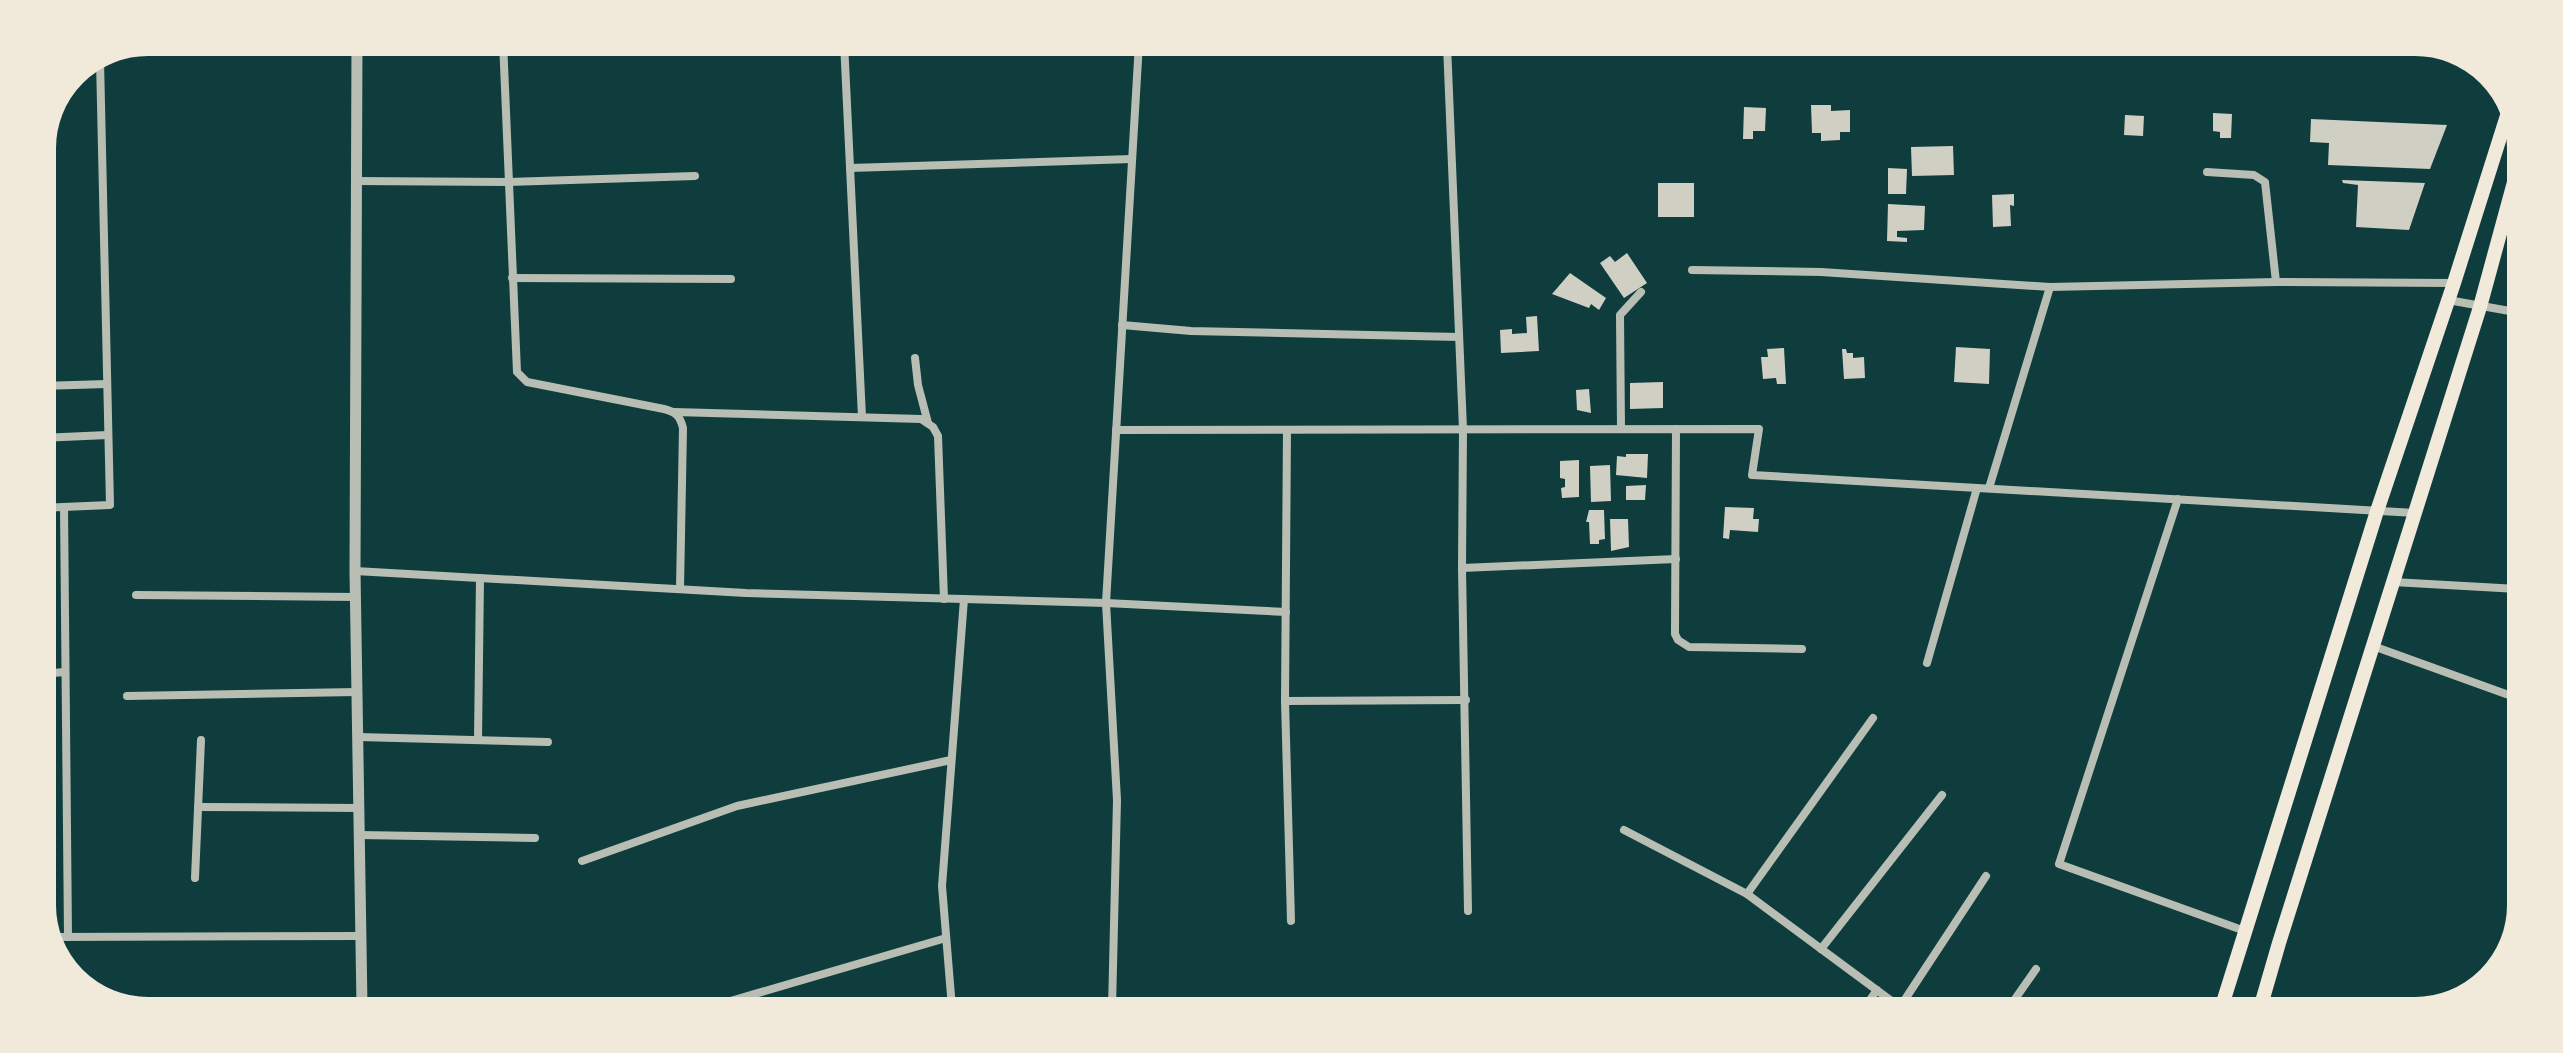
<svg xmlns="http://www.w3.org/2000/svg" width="2563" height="1053" font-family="'PT Sans',sans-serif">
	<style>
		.building { fill: #cfcfc3 }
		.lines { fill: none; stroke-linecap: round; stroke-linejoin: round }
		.minor { stroke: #b8beb3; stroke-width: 8 }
		.tertiary { stroke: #b8beb3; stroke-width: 11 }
		.primary { stroke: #f1e9da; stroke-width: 14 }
		.rim { fill: none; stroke: #f1e9da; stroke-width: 4 }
	</style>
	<rect width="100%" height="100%" fill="#0f3d3e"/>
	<!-- building -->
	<g class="building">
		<polygon points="1811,105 1831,105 1831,111 1850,110 1850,132 1840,132 1840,140 1821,141 1821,133 1812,133"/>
		<polygon points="1744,107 1766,108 1765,131 1753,131 1753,139 1743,139"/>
		<polygon points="2213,113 2232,114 2231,138 2220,138 2220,132 2213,131"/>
		<polygon points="2125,115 2144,116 2143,136 2124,135"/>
		<polygon points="2311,119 2447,125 2430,169 2328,165 2329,143 2310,142"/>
		<polygon points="1953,146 1954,175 1912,176 1911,147"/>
		<polygon points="1888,168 1907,169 1906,194 1888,194"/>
		<polygon points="2342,180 2425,183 2409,230 2356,227 2358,185 2343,183"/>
		<rect x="1658" y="183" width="36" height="34"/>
		<polygon points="2014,194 2014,206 2010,205 2011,226 1993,227 1992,195"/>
		<polygon points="1888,204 1925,206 1924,230 1897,231 1897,237 1907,238 1907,242 1887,241"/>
		<polygon points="1627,253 1647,283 1624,298 1600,263 1610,256 1615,262"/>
		<polygon points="1570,273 1606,298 1599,310 1591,304 1589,308 1552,294"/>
		<polygon points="1537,316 1539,351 1501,353 1500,330 1512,329 1512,334 1527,333 1526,317"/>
		<polygon points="1956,347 1990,349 1989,384 1954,382"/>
		<polygon points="1784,348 1786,384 1777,384 1776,378 1763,379 1761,357 1768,357 1767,349"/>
		<polygon points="1842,349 1846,349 1847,353 1853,353 1853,358 1864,357 1865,378 1844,379"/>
		<polygon points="1663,382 1663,408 1630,409 1630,383"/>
		<polygon points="1589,389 1591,413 1577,410 1576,390"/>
		<polygon points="1626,454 1648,454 1647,478 1616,475 1617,456 1626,457"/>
		<polygon points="1579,460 1579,497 1562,498 1561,488 1565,487 1565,479 1560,478 1560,461"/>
		<polygon points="1610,465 1611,501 1591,502 1590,466"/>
		<polygon points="1646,485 1645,500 1626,500 1626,486"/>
		<polygon points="1725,507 1754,508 1753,519 1759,519 1758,532 1730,530 1729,539 1723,538"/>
		<polygon points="1589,510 1604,510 1605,539 1599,540 1599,544 1590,544 1589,522 1586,522"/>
		<polygon points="1610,519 1628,519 1629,547 1611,551"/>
	</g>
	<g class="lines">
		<!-- minor -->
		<g class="minor">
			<path d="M503,41L517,372L527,382L664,409C676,412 680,416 683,428L680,589"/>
			<polyline points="844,42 862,417"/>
			<polyline points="1447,45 1463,429 1462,568 1468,911"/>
			<polyline points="850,168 1132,159"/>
			<polyline points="2207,172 2254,175 2265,182 2276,282"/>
			<polyline points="355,181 508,182 695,176"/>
			<polyline points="1692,270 1821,272 2050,287 2276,282 2454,283"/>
			<polyline points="512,278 731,279"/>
			<polyline points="2448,300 2521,313"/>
			<polyline points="1122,325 1191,331 1459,337"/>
			<polyline points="915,358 918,385 928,423"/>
			<polyline points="40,386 107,384"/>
			<polyline points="674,412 921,419 933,427 938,436 944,599"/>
			<polyline points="1621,429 1620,315 1641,292"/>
			<polyline points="1676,429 1675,634 1678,640 1689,647 1802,649"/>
			<polyline points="1116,430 1759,429 1752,475 2415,513"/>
			<polyline points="1287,430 1285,701 1291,921"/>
			<polyline points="40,438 108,435"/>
			<polyline points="1989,488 2050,287"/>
			<polyline points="2178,499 2059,864 2245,931"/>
			<polyline points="64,507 68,937"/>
			<polyline points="40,508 110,505 100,60"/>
			<polyline points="1462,568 1676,559"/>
			<polyline points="355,571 746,593 1106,603 1139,43"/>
			<polyline points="2393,582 2518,589"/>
			<polyline points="136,595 356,597"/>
			<polyline points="2373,646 2517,698"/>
			<polyline points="1927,663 1977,488"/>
			<polyline points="40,674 65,672"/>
			<polyline points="127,696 357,692"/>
			<polyline points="1285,701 1466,700"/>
			<polyline points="358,737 548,742"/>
			<polyline points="478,740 480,578"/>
			<polyline points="198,807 359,808"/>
			<polyline points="1624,830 1747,894 1905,1011"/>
			<polyline points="359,835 535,838"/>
			<polyline points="582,861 737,806 951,760"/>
			<polyline points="195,878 201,740"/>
			<polyline points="1747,894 1873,718"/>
			<polyline points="50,937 361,936"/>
			<polyline points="1821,949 1942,795"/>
			<polyline points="710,1007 946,938"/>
			<polyline points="1900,1007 1986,876"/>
			<polyline points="952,1008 942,886 964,599"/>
			<polyline points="1112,1008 1117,800 1106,603 1286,612"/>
			<polyline points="1862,1011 1877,990"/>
			<polyline points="2006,1012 2036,969"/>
		</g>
		<!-- tertiary -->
		<polyline class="tertiary" points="357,41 355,571 362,1006"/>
		<!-- primary -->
		<g class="primary">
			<polyline points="2220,1012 2377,511 2454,283 2510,106"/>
			<polyline points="2259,1012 2279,943 2480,307 2523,149"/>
		</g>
	</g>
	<!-- crop -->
	<path d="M0 0H2563V1053H0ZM148 54H2415A94 94 0 0 1 2509 148V905A94 94 0 0 1 2415 999H148A94 94 0 0 1 54 905V148A94 94 0 0 1 148 54Z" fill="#f1e9da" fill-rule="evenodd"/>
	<path class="rim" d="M148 54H2415A94 94 0 0 1 2509 148V905A94 94 0 0 1 2415 999H148A94 94 0 0 1 54 905V148A94 94 0 0 1 148 54Z"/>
</svg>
